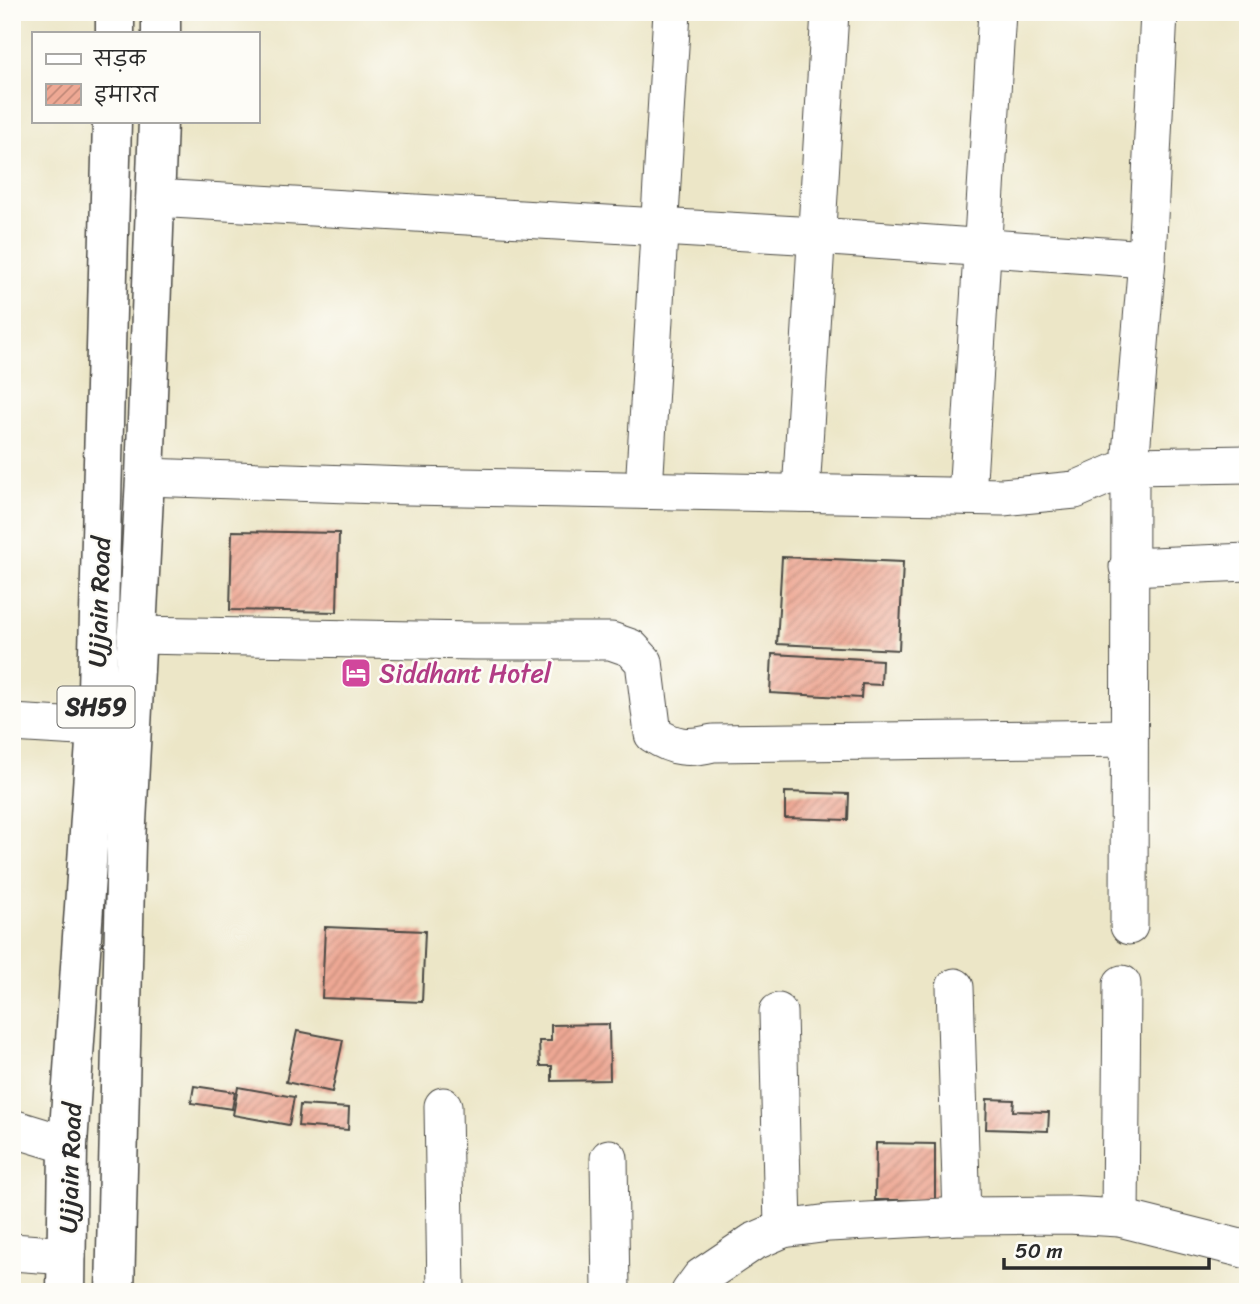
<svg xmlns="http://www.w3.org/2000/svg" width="1260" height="1304" font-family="Sriracha,'Playpen Sans Deva',sans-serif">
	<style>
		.building { fill: url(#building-hatch) }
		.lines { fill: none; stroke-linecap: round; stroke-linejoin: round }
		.minor-casing { stroke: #484742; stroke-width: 39 }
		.major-casing { stroke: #484742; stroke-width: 41 }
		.minor { stroke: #fff; stroke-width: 37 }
		.major { stroke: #fff; stroke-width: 38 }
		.labels { text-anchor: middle; stroke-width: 5; stroke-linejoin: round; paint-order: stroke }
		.shield { fill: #fdfcf7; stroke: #6a6a68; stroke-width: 2 }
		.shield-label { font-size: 24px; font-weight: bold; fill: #2b2b2b }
		.street-label { font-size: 26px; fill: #2b2b2b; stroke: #fdfcf7 }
		.hotel-label { font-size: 26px; fill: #b23c85; stroke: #fdfcf7; text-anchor: start }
	</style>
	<defs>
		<pattern id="building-hatch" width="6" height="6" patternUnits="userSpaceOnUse" patternTransform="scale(1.75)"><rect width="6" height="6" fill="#eea894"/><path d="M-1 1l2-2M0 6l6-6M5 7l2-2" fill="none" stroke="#c18979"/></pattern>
	</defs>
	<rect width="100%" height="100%" fill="#fdfcf7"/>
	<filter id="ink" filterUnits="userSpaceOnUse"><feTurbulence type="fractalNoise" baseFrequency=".0143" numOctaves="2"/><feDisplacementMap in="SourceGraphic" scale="14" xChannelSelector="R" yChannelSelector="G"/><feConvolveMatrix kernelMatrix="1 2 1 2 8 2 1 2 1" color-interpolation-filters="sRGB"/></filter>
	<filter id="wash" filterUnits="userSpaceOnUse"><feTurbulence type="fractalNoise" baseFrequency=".00686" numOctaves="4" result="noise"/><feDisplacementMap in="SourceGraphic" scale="28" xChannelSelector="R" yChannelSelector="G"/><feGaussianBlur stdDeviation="1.57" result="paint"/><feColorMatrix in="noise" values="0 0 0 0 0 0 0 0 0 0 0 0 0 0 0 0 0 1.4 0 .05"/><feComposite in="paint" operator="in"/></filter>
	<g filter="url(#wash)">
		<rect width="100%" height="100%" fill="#ece6c7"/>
		<g id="blocks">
			<!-- building -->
			<g class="building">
				<polygon points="232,531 339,533 337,612 230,610"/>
				<polygon points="782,557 903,562 899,650 777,644"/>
				<polygon points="772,654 882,660 881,685 862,684 861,698 770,693"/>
				<polygon points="785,792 849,794 848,820 785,818"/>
				<polygon points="325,927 425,931 422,1002 322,998"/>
				<polygon points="609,1024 610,1080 552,1081 552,1066 540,1066 539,1041 551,1041 551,1025"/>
				<polygon points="297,1031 343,1040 332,1092 286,1082"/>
				<polygon points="194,1086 235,1092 232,1109 191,1103"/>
				<polygon points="238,1087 294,1097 289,1125 233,1115"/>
				<polygon points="987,1099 1014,1100 1013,1111 1049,1112 1048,1131 986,1129"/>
				<polygon points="300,1105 349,1108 348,1130 298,1126"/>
				<polygon points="876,1143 935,1144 935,1200 875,1200"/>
			</g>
		</g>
	</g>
	<g filter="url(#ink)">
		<use href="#blocks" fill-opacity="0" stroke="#484742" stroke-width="2"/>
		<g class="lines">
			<!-- minor casing -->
			<g class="minor-casing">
				<g id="minor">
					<polyline points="1159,12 1147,259 1130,466 1248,464"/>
					<polyline points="155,198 816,236 1147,259"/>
					<polyline points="145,477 408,486 1003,497 1075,490 1130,466 1129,926"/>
					<polyline points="644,490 672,12"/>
					<polyline points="801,493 830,12"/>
					<polyline points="967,496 997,12"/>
					<polyline points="1128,567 1248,562"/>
					<path d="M136,635L475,641H611L631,648L644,662L653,734C674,748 688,749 713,743L1128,738"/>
					<polyline points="12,723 96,728"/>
					<polyline points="955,987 962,1216"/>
					<polyline points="778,1012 783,1229"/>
					<polyline points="443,1106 446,1292"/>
					<polyline points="12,1128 68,1145"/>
					<polyline points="609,1158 611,1292"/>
					<polyline points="1120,1218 1122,984"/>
					<polyline points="12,1252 67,1256"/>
					<polyline points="690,1292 701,1277 753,1242 783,1229 829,1223 962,1216 1068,1215 1120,1218 1248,1250"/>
				</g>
			</g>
			<!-- major casing -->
			<g class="major-casing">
				<g id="major">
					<polyline points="115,33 115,12"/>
					<polyline points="161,33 161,12"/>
					<polyline points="66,1292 68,1145 96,728 112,121"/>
					<polyline points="115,1292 126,842 145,477 158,121"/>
				</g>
			</g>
			<!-- minor -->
			<use href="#minor" class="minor"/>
			<!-- major -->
			<use href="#major" class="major"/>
		</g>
	</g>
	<!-- icons -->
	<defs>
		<g id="hotel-square" transform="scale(1.575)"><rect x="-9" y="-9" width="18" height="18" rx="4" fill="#d1479c" stroke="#fdfcf7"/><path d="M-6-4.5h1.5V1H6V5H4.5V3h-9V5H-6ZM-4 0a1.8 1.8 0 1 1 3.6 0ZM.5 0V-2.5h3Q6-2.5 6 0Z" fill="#fff"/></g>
	</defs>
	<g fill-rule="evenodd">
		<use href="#hotel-square" x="356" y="673"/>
	</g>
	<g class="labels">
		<!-- shield labels -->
		<rect class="shield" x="57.5" y="686.5" width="77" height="41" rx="5"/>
		<g class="shield-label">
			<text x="96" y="715">SH59</text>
		</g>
		<!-- street labels -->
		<g class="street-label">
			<text transform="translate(99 602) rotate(-88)" y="9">Ujjain Road</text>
			<text transform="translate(70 1168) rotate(-88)" y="9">Ujjain Road</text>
		</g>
		<!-- hotel labels -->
		<g class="hotel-label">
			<text x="379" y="682">Siddhant Hotel</text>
		</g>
	</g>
	<!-- margin -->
	<rect width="1260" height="1304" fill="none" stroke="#fdfcf7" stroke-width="42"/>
	<!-- legend -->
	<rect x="32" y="32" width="228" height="91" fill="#fdfcf7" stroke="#a9a8a5" stroke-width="2"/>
	<rect x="46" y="54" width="35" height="10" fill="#ffffff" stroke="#a9a8a5" stroke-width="2"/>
	<text x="94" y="66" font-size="21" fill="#2b2b2b">सड़क</text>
	<rect x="46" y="84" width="35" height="21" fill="url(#building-hatch)" stroke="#a9a8a5" stroke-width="2"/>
	<text x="94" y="102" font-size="21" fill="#2b2b2b">इमारत</text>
	<!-- scale -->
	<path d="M1004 1258v10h205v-10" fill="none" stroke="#2b2b2b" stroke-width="3.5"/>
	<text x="1015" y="1258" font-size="21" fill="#2b2b2b" stroke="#fdfcf7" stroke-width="5" paint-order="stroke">50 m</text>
</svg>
